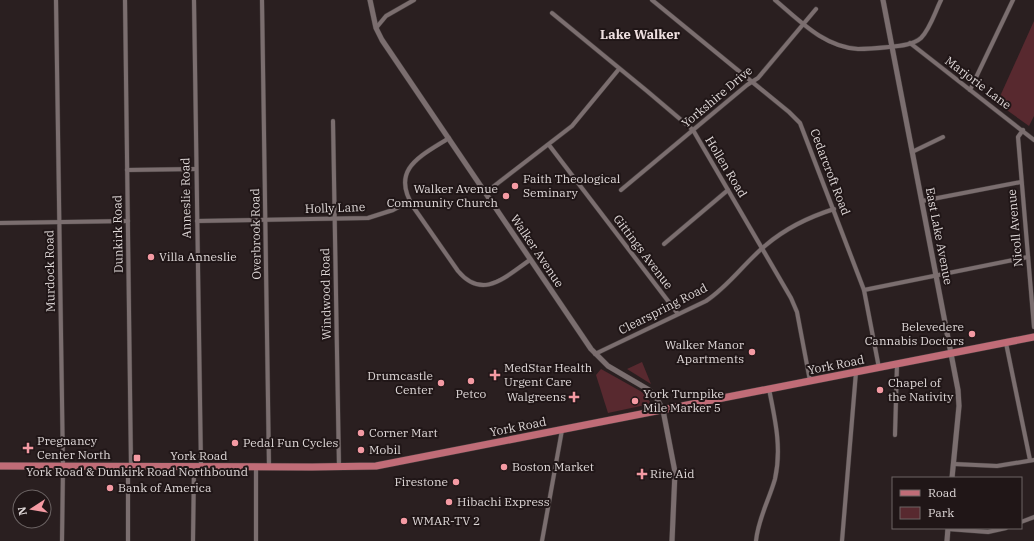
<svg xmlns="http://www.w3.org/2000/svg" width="1034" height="541" font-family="'IBM Plex Serif',serif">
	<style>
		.green { fill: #58292f }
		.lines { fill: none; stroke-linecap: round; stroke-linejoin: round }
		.minor-casing { stroke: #433b3b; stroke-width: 5 }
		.tertiary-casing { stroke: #433b3b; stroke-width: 6 }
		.primary-casing { stroke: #433b3b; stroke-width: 8 }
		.minor { stroke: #7b6e6f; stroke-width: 4 }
		.tertiary { stroke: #7b6e6f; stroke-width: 5 }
		.primary { stroke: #c06c77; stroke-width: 7 }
		.poi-dot { fill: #f49aa3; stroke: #201617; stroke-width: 1.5 }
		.labels { text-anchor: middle; stroke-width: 4; stroke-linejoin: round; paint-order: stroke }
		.street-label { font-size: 12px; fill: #dfd8d8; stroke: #201617 }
		.poi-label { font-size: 12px; fill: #dfd8d8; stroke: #201617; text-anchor: start }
		.neighbourhood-label { font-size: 13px; font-weight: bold; fill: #efe0e1; stroke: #201617 }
	</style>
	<rect width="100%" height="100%" fill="#2a1f20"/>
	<!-- green -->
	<g class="green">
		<polygon points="1034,21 1034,116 1029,126 997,103"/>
		<polygon points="642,362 651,384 627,369"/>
		<polygon points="601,369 642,392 651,403 650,404 608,413 596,375"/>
	</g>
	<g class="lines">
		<!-- minor casing -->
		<g class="minor-casing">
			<g id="minor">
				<polyline points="56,0 63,467 62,541"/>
				<polyline points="125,0 131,467"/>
				<polyline points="194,0 201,467"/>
				<polyline points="262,0 269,467"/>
				<polyline points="652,0 789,112 800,123 864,290 879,368"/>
				<path d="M775,0C800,21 824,47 858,49C868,49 879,48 889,47C899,46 913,45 921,38C930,29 935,12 941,0"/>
				<polyline points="552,13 647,91 693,130 791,298 797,312 810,381"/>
				<polyline points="376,28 386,16 414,0"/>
				<polyline points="910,43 1034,140"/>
				<polyline points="970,90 1013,0"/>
				<polyline points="333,121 339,467"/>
				<polyline points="1023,130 1018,137 1034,327"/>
				<path d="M449,138C421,156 389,169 414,208L458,271C483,301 506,276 530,260"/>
				<polyline points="549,145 678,314"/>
				<polyline points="912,152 943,137"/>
				<polyline points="127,170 196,169"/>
				<polyline points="621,190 747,85 758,78 816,9"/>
				<polyline points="485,193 572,126 619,69"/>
				<polyline points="922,201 1021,182"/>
				<polyline points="197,221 368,218 393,210 410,201"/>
				<polyline points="0,223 128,221"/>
				<polyline points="664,244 728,190"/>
				<polyline points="864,290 1028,257"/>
				<polyline points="1006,343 1030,460"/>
				<path d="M595,354L706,301C729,286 745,262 766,245C786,228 809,217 834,209"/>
				<polyline points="895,435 897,364"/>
				<polyline points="954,464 997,466 1034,460"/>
				<polyline points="256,467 256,541"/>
				<polyline points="1021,522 1034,517"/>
				<polyline points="948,529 988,532 1006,528"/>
				<polyline points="128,541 128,467"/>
				<polyline points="193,541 194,467"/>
				<polyline points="542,541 562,430"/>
				<path d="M756,541C758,519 769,500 775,479C782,448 775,419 769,389"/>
				<polyline points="842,541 856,372"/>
			</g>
		</g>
		<!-- tertiary casing -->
		<g class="tertiary-casing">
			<g id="tertiary">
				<polyline points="370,0 376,28 382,40 591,349 608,366 649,390 657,399 663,410 675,472 672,541"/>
				<polyline points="883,0 958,390 959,406 952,478"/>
				<polyline points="947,541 948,528"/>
			</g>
		</g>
		<!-- primary casing -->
		<g class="primary-casing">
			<polyline id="primary" points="0,466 312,467 376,466 1034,337"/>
		</g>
		<!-- minor -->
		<use href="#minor" class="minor"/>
		<!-- tertiary -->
		<use href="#tertiary" class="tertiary"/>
		<!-- primary -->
		<use href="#primary" class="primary"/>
	</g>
	<!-- markers -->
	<g class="poi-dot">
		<circle cx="515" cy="186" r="4"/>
		<circle cx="506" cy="196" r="4"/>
		<circle cx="151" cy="257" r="4"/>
		<circle cx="972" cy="334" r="4"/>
		<circle cx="752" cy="352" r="4"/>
		<path d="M493 369h4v4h4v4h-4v4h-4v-4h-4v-4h4z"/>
		<circle cx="471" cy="381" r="4"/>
		<circle cx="441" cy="383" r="4"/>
		<circle cx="880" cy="390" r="4"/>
		<path d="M572 391h4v4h4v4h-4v4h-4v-4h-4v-4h4z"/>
		<circle cx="635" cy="401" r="4"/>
		<circle cx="361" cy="433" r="4"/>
		<circle cx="235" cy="443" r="4"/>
		<path d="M26 442h4v4h4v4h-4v4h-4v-4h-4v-4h4z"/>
		<circle cx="361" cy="450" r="4"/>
		<rect x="133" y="454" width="8" height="8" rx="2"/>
		<circle cx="504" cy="467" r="4"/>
		<path d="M640 468h4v4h4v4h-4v4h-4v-4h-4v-4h4z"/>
		<circle cx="456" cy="482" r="4"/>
		<circle cx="110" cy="488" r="4"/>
		<circle cx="449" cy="502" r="4"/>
		<circle cx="404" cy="521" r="4"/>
	</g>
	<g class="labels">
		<!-- street labels -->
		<g class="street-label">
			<text transform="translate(978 83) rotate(37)" y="4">Marjorie Lane</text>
			<text transform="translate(717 97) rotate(-40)" y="4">Yorkshire Drive</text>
			<text transform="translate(726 167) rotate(59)" y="4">Hollen Road</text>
			<text transform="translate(830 172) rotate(69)" y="4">Cedarcroft Road</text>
			<text transform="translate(186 198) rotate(-91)" y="4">Anneslie Road</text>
			<text transform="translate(335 208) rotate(-2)" y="4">Holly Lane</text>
			<text transform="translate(1015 228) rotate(-95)" y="4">Nicoll Avenue</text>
			<text transform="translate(118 234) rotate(-91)" y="4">Dunkirk Road</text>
			<text transform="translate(256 234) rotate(-91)" y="4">Overbrook Road</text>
			<text transform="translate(939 236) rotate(79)" y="4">East Lake Avenue</text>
			<text transform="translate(537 251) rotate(56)" y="4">Walker Avenue</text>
			<text transform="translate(643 252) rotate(53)" y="4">Gittings Avenue</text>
			<text transform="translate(50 271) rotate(-91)" y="4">Murdock Road</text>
			<text transform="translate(326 294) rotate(-91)" y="4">Windwood Road</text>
			<text transform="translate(663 309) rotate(-27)" y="4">Clearspring Road</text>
			<text transform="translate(836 365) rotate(-11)" y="4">York Road</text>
			<text transform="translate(518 427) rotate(-11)" y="4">York Road</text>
			<text x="199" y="460">York Road</text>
		</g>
		<!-- poi labels -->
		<g class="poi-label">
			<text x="523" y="183">Faith Theological<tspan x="523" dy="14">Seminary</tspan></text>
			<text x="498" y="193" text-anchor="end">Walker Avenue<tspan x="498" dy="14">Community Church</tspan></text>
			<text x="159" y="261">Villa Anneslie</text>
			<text x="964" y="331" text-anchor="end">Belevedere<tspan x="964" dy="14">Cannabis Doctors</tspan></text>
			<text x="744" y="349" text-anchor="end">Walker Manor<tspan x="744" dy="14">Apartments</tspan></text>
			<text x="504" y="372">MedStar Health<tspan x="504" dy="14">Urgent Care</tspan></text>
			<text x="433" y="380" text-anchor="end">Drumcastle<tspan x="433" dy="14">Center</tspan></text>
			<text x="888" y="387">Chapel of<tspan x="888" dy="14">the Nativity</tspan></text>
			<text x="471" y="398" text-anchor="middle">Petco</text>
			<text x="643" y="398">York Turnpike<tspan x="643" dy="14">Mile Marker 5</tspan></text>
			<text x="566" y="401" text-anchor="end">Walgreens</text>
			<text x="369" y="437">Corner Mart</text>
			<text x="37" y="445">Pregnancy<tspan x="37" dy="14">Center North</tspan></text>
			<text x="243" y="447">Pedal Fun Cycles</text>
			<text x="369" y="454">Mobil</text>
			<text x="512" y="471">Boston Market</text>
			<text x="137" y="476" text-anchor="middle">York Road &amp; Dunkirk Road Northbound</text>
			<text x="650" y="478">Rite Aid</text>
			<text x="448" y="486" text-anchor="end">Firestone</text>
			<text x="118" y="492">Bank of America</text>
			<text x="457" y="506">Hibachi Express</text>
			<text x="412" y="525">WMAR-TV 2</text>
		</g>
		<!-- neighbourhood labels -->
		<g class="neighbourhood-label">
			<text x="640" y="39">Lake Walker</text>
		</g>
	</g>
	<!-- legend -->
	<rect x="892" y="477" width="130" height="52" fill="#201617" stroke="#6c6464"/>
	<rect x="900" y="490" width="20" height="6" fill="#c06c77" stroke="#6c6464"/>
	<text x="928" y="497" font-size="12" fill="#dfd8d8">Road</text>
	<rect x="900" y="507" width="20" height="12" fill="#58292f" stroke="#6c6464"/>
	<text x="928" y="517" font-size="12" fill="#dfd8d8">Park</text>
	<!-- north arrow -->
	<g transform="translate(32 509) rotate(258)"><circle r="19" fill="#201617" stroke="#6c6464"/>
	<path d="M0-3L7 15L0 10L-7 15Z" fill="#f49aa3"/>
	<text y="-6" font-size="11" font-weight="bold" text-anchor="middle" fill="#dfd8d8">N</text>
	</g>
</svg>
